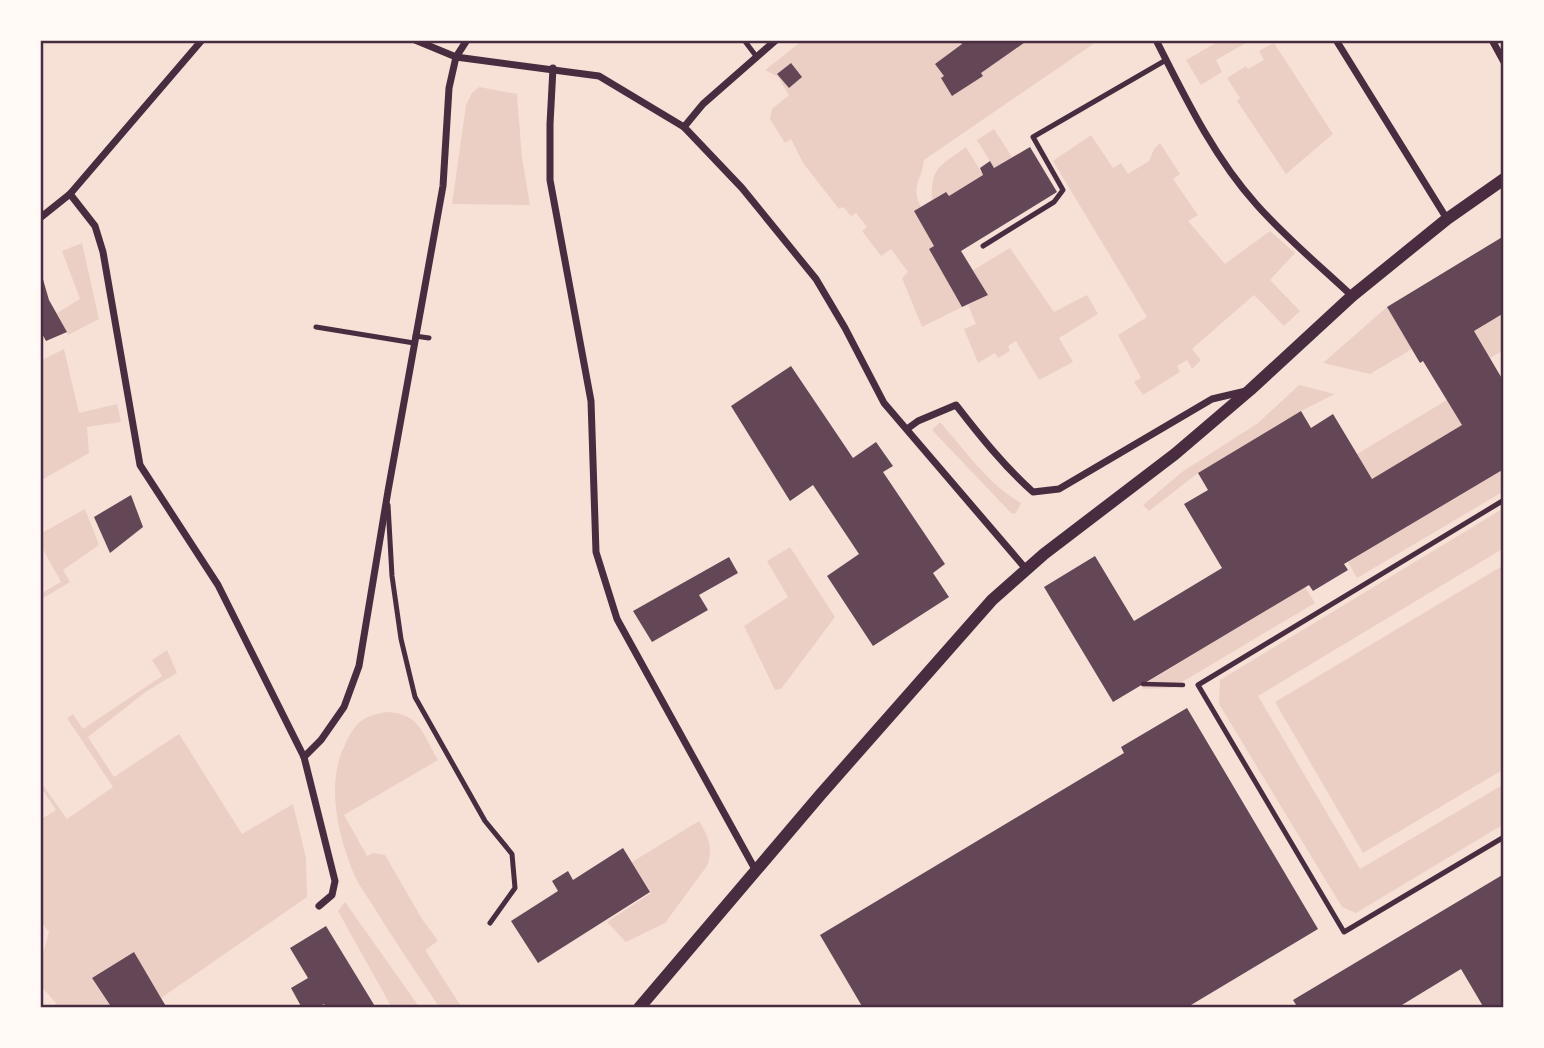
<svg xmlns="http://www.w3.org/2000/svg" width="1544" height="1048" font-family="Barlow,sans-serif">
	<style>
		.green { fill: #ebcfc5 }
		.building { fill: #644757 }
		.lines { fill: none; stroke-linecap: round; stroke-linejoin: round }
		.path { stroke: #4a2c40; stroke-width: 4.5 }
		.service { stroke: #4a2c40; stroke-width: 5 }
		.minor { stroke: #4a2c40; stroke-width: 7 }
		.tertiary { stroke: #4a2c40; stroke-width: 12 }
		.neatline { fill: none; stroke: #4a2c40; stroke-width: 2.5 }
	</style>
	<rect width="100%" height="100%" fill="#f7e1d7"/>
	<!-- green -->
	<g class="green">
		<path d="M803,40H1099L924,160C922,181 910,185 921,207L914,211L934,246L929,249L962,307L922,327L902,278L908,272L891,249L881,256L862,231L867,227L856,213L851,216L843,207L839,209L803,163L791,139L785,143L770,119L772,109L789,95L778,77L765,70Z"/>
		<polygon points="1221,40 1251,40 1216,60 1222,72 1201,85 1186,60"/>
		<polygon points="1274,43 1333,134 1286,174 1237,101 1240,98 1227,78 1246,66 1248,69 1264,60 1259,51"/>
		<polygon points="479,87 517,94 522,158 530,205 452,204 466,105 472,93"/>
		<polygon points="994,129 1012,157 994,168 977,140"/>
		<polygon points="1091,135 1113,168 1121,163 1128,174 1149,161 1154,149 1160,143 1180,174 1173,179 1198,215 1188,221 1225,264 1270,231 1295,253 1270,280 1300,311 1284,326 1254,295 1192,349 1201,360 1192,369 1187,360 1177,366 1180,372 1143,395 1134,382 1141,378 1118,335 1147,317 1053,161"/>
		<path d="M966,147L983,175L949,196L945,192L932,201C930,166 941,166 966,147Z"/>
		<polygon points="82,243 99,319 68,335 57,313 80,299 62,251"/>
		<polygon points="1010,248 1054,312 1087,295 1098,314 1059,338 1073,362 1039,380 1016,341 1008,346 1010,351 998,358 995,353 978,363 964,329 976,324 968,305 988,295 973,270"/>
		<polygon points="1387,307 1412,349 1370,374 1323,363"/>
		<polygon points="1504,313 1504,350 1490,358 1474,331"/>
		<polygon points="64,349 79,413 117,404 121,422 87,427 89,453 40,481 40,361"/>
		<polygon points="1299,385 1335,394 1301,411 1198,473 1149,511 1143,505 1182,472 1258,423"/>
		<polygon points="1447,400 1462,425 1372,479 1357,454"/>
		<path d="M940,422C964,449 989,485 1021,503L1015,514L1011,513L932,430Z"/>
		<polygon points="1504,469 1504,491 1357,578 1348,562"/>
		<polygon points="1504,508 1504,548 1258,696 1360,869 1504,784 1504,824 1356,913 1342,907 1219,704 1220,680"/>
		<polygon points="85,509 99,545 63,570 70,582 40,600 40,594 61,582 40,544 40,534"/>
		<polygon points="790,547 835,617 781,689 775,690 744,626 788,597 767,561"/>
		<polygon points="1504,565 1504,769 1363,853 1275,702"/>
		<polygon points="1305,587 1315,603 1172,688 1143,689 1141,686"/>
		<polygon points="167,650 177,673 147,691 88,737 114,777 179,734 242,834 293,804 306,858 307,897 161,998 134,952 92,978 112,1008 52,1008 56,1003 40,985 40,964 49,932 40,921 40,820 56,810 40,786 40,781 67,819 113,787 67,718 73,714 83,729 162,676 152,660"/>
		<path d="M386,712C420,713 422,733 438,760L344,815L367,856L373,853L385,855L422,919L438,941L425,950L462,1008H440C418,975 396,943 375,909C368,897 358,885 353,872C338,835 326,784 344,747C355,723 360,717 386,712Z"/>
		<path d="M699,821C708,836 714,848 707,866L665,923L626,942L607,922L651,893L632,862Z"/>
		<polygon points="345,902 420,1008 392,1008 338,911"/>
	</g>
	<!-- building -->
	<g class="building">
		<polygon points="959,40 1028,40 981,73 983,76 952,96 941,78 944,76 935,64 962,44"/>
		<polygon points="791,63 802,77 789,88 777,74"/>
		<polygon points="1030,147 1057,192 961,251 988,295 962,307 929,249 934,246 914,211 946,192 949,196 983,175 980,168 990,161 994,168"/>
		<polygon points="1504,236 1504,313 1474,331 1504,382 1504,469 1344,564 1348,570 1313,591 1309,585 1113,702 1044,587 1095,556 1134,621 1222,568 1184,504 1208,490 1198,473 1301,411 1311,428 1333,414 1372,479 1462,425 1423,361 1420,363 1387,307"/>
		<polygon points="40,269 49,300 67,332 46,341 40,330"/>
		<polygon points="791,366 853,458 876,442 893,466 883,472 945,564 933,573 949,597 873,646 827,576 859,554 813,485 790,501 731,406"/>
		<polygon points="131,495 143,527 110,553 94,517"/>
		<polygon points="729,557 738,573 699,595 708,610 652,642 633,611"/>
		<polygon points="1187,708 1318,929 1186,1008 863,1008 820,935 1124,753 1121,747"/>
		<polygon points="623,848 650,892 538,963 511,921 558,891 552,881 568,871 573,880"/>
		<polygon points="1504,874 1504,1008 1484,1008 1461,969 1397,1008 1298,1008 1293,1000"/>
		<polygon points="326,926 376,1008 326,1008 324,1004 317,1008 302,1008 291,988 308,978 290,948"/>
		<polygon points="134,952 161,998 167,1008 112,1008 92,978"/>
	</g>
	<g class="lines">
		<!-- path -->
		<polyline class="path" points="1143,684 1183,685"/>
		<!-- service -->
		<g class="service">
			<polyline points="744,40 756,56"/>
			<polyline points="983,246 1054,202 1063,190 1033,137 1166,60"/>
			<polyline points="316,327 414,343"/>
			<polyline points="415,336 429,338"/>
			<polyline points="1504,500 1198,685 1344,932 1504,837"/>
			<polyline points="388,505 392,576 401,639 415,697 485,821 512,854 515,888 490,923"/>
		</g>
		<!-- minor -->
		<g class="minor">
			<polyline points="415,40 456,57 599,76 684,127 742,188 816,279 845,328 884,403 1026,569"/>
			<path d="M1156,40C1185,97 1213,156 1256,204C1285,237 1320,266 1352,296"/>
			<polyline points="1336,40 1447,219"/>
			<polyline points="1492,40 1504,62"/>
			<polyline points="553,68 550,124 550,180 591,401 596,552 617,619 756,871"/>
			<polyline points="684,127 703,104 776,40"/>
			<polyline points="70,194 95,226 103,252 140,465 218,585 304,757 335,881 332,895 319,906"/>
			<polyline points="40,218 70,194 202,40"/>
			<path d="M907,429L918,421L956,405C980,436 1004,466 1033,492L1059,489L1212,399L1246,391"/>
			<polyline points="304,757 321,740 344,707 359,666 388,491 443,186 449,88 456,57 467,40"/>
		</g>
		<!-- tertiary -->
		<polyline class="tertiary" points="639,1008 821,794 992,600 1044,554 1175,454 1250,390 1352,296 1447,219 1504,179"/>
	</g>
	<!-- border -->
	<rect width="1544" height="1048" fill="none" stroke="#fffaf5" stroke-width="84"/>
	<rect x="42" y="42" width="1460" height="964" class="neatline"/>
</svg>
